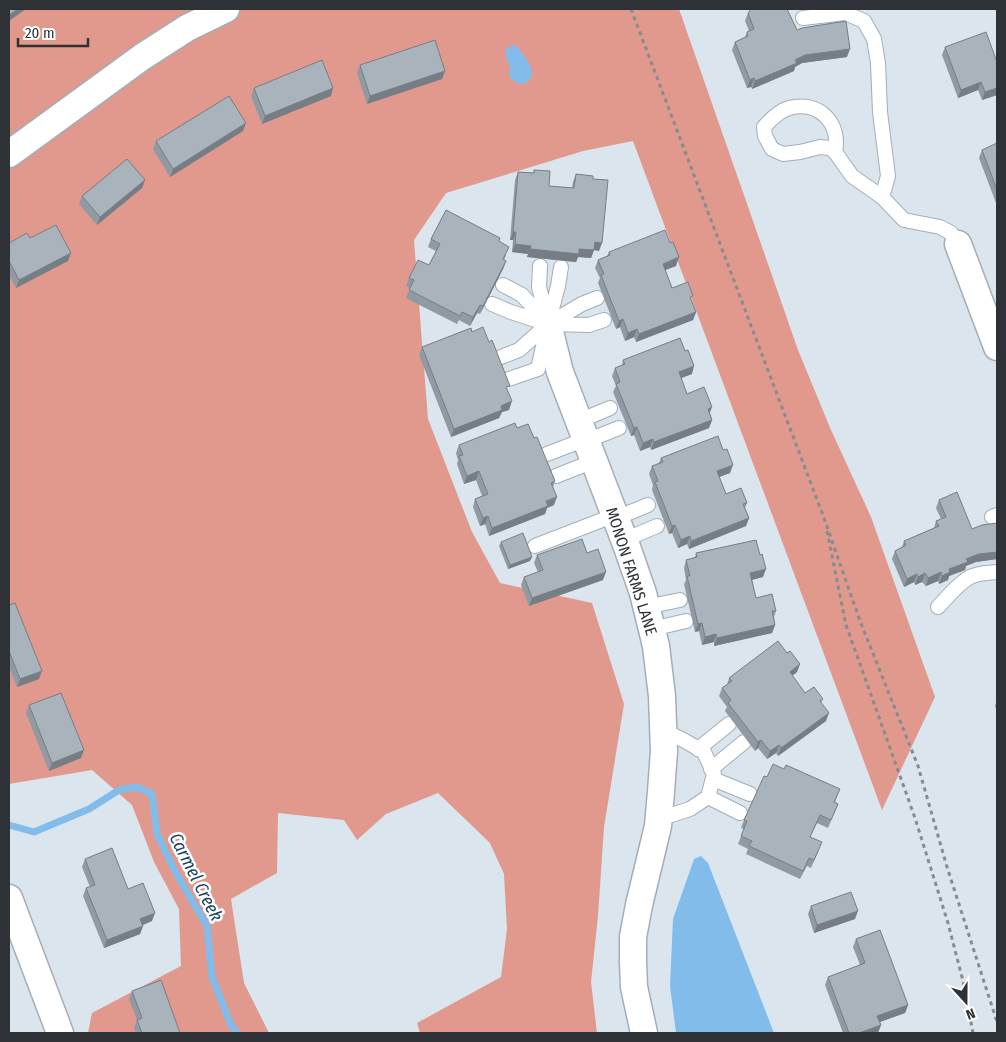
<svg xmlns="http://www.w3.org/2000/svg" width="1006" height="1042" font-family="'Fira Sans Condensed',sans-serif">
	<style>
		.forest { fill: #e1988d }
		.water { fill: #82bceb }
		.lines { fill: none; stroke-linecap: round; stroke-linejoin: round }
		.stream { stroke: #82bceb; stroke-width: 7 }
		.service-casing { stroke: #a3aeb7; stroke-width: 16 }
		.minor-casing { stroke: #a3aeb7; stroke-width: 29 }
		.path { stroke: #848c92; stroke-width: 3; stroke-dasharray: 4 4; stroke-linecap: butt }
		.service { stroke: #fff; stroke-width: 14 }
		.minor { stroke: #fff; stroke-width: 26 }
		.wall { fill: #919aa2 }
		.shaded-wall { fill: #767d84 }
		.building { fill: #a9b3bc; stroke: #767d84 }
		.labels { text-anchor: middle; stroke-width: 5; stroke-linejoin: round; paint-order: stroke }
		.street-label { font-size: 16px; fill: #2e3236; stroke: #fff }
		.water-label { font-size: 18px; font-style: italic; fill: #174363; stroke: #fff }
	</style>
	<rect width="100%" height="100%" fill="#dae5ee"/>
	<!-- forest -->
	<polygon class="forest" points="9,9 679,9 798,350 831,430 871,517 935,697 882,810 633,141 583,151 446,193 414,240 428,419 472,532 500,583 592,603 624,704 604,827 598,916 591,982 597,1033 420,1033 417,1023 501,977 507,929 504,874 490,843 438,793 386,814 357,840 344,820 278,813 277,873 231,899 244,983 269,1033 88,1033 92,1013 181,966 179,909 154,862 132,805 92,770 9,784"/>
	<!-- water -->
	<g class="water">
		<path d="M513,45L517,46C523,55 540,73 527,82C523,85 519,84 515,82L509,76L510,68L505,53L507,48Z"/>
		<polygon points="701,856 708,863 774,1033 676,1033 670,986 673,919 694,859"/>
	</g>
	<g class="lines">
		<!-- stream -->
		<polyline class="stream" points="9,825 34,832 89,809 119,790 137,787 152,794 157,834 176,873 207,926 212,977 231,1025 237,1033"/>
		<!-- service casing -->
		<g class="service-casing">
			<g id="service">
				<polyline points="803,18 845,13 864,21 874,39 878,63 880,112 888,176 882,197"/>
				<path d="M835,152L830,148L820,147L800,152L783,154L772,149L765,136L764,127C771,119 779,111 789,108C819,100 841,123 835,152L852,176L882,197L904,220L940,227L951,233L958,244"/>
				<polyline points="540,266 539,287 548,324 558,286 561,267"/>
				<polyline points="597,298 582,304 548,324 589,325 604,320"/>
				<polyline points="492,304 511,312 548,324 522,295 503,285"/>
				<polyline points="501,357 519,350 548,324 538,369 509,379"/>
				<polyline points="579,421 610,408"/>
				<polyline points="586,441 619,428"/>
				<polyline points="547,454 586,439"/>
				<polyline points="556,476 594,461"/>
				<polyline points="992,517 997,515"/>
				<polyline points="616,518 648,505"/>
				<polyline points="624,540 657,526"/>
				<polyline points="535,546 615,515"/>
				<polyline points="646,607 680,600"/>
				<path d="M938,607C947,598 957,584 970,577C978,573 988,573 997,572"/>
				<polyline points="652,629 686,621"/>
				<polyline points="698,749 729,724"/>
				<polyline points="711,769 744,742"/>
				<polyline points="713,779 750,794"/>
				<polyline points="708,797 740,813"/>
				<polyline points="659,819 690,809 708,797 714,774 704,752 685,741 663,730"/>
			</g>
		</g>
		<!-- minor casing -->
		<g class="minor-casing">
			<g id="minor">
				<polyline points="9,154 142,57 187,28 226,9"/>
				<polyline points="958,244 997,347"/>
				<polyline points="548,324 560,372 627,547 643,593 656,646 662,696 664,751 661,792 658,826 639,905 633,937 633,962 634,987 644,1033"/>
				<polyline points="9,898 60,1033"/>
			</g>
		</g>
		<!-- path -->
		<g class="path">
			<polyline points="631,9 824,518 860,621 918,766 947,867 997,1022"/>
			<polyline points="827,531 846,625 915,818 948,923 963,981 973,1033"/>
		</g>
		<!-- service -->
		<use href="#service" class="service"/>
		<!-- minor -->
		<use href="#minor" class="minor"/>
	</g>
	<!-- wall -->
	<g class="wall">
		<polygon points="748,13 797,30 847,57 802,63 795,67 794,71 752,89 751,87 747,88 732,50 735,42 745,37 747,32 749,31 745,21"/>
		<polygon points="945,47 997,62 997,95 982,100 978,90 958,98 942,55"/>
		<polygon points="360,65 445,71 442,79 367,104 357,73"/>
		<polygon points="254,88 331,96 262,124 251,96"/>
		<polygon points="243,131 170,177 153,149 156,141"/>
		<polygon points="997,143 997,203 996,203 979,158 982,150"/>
		<polygon points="534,170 549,186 572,188 573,182 576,174 599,251 594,250 591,258 578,257 576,262 527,257 528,254 512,252 513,240 510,240 515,180 518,172 533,173"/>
		<polygon points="145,180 142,188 97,225 79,204 82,196"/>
		<polygon points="30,238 68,261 16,288 9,275 9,243"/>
		<polygon points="431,239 499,241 506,255 504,260 506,261 503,269 480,314 477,313 470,326 459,320 457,324 406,298 410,288 406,286 409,278 429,265 436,251 428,247"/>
		<polygon points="609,252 676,266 665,270 672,288 691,301 696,312 693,320 636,342 634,337 625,341 620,327 616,329 598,283 600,278 595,268 598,260 607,256"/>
		<polygon points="472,332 509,410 502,412 499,418 451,437 419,355 422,347"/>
		<polygon points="623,360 692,374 681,378 687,394 710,414 712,420 709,428 651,450 650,447 640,451 634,435 631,436 613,392 616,386 612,376 615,368 622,365"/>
		<polygon points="517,428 534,438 555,481 553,487 554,505 547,508 545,514 489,536 485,524 480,526 473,507 475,499 482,496 476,480 464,484 457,464 458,460 456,453 459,445"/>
		<polygon points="661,458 730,473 719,477 726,494 747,503 745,508 749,518 746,526 689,549 687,544 678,548 672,533 669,534 652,490 653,485 649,474 652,466 659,463"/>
		<polygon points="939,500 972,529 997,523 997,559 976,562 966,566 965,570 949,576 948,580 939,584 938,581 926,586 922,582 915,585 914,582 904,587 892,559 895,551 902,547 904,541 934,528 936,521 941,519 936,508"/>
		<polygon points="501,542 530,561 508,569 499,546"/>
		<polygon points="587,553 603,580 529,606 521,585 524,577 538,572 534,563 537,555"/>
		<polygon points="696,553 763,577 752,580 756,598 776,611 774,617 775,625 772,633 714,646 714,642 702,645 699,631 695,632 684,584 686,580 684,568 686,560 695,558"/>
		<polygon points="9,605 39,679 17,687 9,667"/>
		<polygon points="787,653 800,664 797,672 792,676 805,693 823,699 821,703 826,721 778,756 776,753 767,759 758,748 755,751 725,711 727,707 719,696 722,688 727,685 729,678"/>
		<polygon points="997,700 997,711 995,706"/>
		<polygon points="29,705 81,758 49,771 26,713"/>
		<polygon points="784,769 840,789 835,802 838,804 828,828 817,823 810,837 819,850 811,868 807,866 800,879 746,854 748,849 738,844 744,829 741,828 744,820 767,777"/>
		<polygon points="85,859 128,889 152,921 143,925 140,934 104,948 83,896 86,888 90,887 82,867"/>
		<polygon points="811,906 855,919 814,933 808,914"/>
		<polygon points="856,939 908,1005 905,1013 880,1022 881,1025 877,1033 843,1033 825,985 828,977 860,965 853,947"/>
		<polygon points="132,991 180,1033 136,1033 134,1028 137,1020 129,999"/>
	</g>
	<!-- shaded-wall -->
	<g class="shaded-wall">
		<polygon points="18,9 26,9 9,21 9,15"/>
		<polygon points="850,49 847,57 802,63 795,67 794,71 752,89 755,81 805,55"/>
		<polygon points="445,71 442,79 367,104 370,96"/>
		<polygon points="754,78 751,87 747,88 750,80"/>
		<polygon points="981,82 978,90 958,98 961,90"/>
		<polygon points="333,88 331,96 262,124 265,116"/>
		<polygon points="997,88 997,95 982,100 985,92"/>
		<polygon points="246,123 243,131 170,177 173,169"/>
		<polygon points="145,180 142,188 97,225 100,217"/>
		<polygon points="513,232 516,232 513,240 510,240"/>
		<polygon points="595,242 602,243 599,251 594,250 591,258 578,257 576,262 527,257 530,249"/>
		<polygon points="515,244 531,246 528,254 512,252"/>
		<polygon points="71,253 68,261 16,288 19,280"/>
		<polygon points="679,257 676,266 660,272 663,264"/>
		<polygon points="506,261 503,269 480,314 483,306"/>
		<polygon points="480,305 477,313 470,326 473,317"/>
		<polygon points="696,312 693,320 636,342 639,334"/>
		<polygon points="623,319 620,327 616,329 619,321"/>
		<polygon points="637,329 634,337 625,341 628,333"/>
		<polygon points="694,366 692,374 676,380 679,372"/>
		<polygon points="512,401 509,410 502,412 499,418 451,437 454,429 501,406"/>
		<polygon points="712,407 709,415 708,409"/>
		<polygon points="712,420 709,428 651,450 654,442"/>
		<polygon points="637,427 634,435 631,436 634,428"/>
		<polygon points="653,439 650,447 640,451 643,443"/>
		<polygon points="733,465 730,473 714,479 717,471"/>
		<polygon points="479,471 476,480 464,484 467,476"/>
		<polygon points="557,497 554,505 547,508 545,514 489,536 492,528"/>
		<polygon points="488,516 485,524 480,526 483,518"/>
		<polygon points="749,518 746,526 689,549 691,541"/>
		<polygon points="675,525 672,533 669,534 672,526"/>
		<polygon points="690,536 687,544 678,548 681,540"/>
		<polygon points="997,552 997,559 976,562 966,566 965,570 949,576 948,580 939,584 942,576 949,569 966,559 979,554"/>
		<polygon points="532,557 530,561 508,569 510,565"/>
		<polygon points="766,569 763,577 747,581 750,573"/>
		<polygon points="606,572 603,580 529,606 532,598"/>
		<polygon points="941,572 938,581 926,586 928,578"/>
		<polygon points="925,573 922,582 915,585 918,577"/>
		<polygon points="917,574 914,582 904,587 907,579"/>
		<polygon points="702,623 699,631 695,632 698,624"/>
		<polygon points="775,625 772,633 714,646 717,638"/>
		<polygon points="716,634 714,642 702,645 705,637"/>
		<polygon points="800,664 797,672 787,680 790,672"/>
		<polygon points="42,671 39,679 17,687 20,679"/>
		<polygon points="829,713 826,721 778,756 781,748"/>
		<polygon points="761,740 758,748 755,751 758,742"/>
		<polygon points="779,745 776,753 767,759 770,751"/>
		<polygon points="84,750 81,758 49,771 52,763"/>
		<polygon points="858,911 855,919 814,933 817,925"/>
		<polygon points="155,913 152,921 137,927 140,919"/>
		<polygon points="143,926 140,934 104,948 107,940"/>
		<polygon points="908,1005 905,1013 874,1024 877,1016"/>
		<polygon points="881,1025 878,1033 859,1033"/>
	</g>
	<!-- building -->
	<g class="building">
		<polygon points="9,9 18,9 9,15"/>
		<polygon points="751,9 787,9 797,30 802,28 846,21 850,49 805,55 795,60 797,63 755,81 754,78 750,80 735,42 748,36 747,32 754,29 748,13"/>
		<polygon points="986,32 997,62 997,88 985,92 981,82 961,90 945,47"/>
		<polygon points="435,40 445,71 370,96 360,65"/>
		<polygon points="322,60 333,88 265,116 254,88"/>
		<polygon points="229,96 246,123 173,169 156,141"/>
		<polygon points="997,143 997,190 982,150"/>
		<polygon points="127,159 145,180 100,217 82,196"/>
		<polygon points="534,170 550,171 549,186 574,188 576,174 593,176 593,179 608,180 602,243 595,242 594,250 579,249 579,254 530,249 531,246 515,244 516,232 513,232 518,172 534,173"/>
		<polygon points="446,210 500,238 499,241 509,247 503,259 506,261 483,306 480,305 473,317 462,312 460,316 409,290 414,280 409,278 418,260 429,265 440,244 431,239"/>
		<polygon points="56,225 71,253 19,280 9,261 9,243 27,233 30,238"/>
		<polygon points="665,230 670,243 673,242 679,257 663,264 672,288 688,282 693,296 690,297 696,312 639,334 637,329 628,333 623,319 619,321 601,275 604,274 598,260 610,255 609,252"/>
		<polygon points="483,327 489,342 492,340 510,386 506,387 512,401 501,406 502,410 454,429 422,347 471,328 472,332"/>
		<polygon points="680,338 685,351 688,350 694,366 679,372 687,394 704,387 712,407 708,409 712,420 654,442 653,439 643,443 637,427 634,428 616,384 620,382 615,368 625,364 623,360"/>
		<polygon points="515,423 517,428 528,424 534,438 537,437 555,481 551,483 557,497 546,501 548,506 492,528 488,516 483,518 475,499 488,494 479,471 467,476 459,456 463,455 459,445"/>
		<polygon points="718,436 723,450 727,449 733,465 717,471 726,494 741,488 747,503 743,504 749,518 691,541 690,536 681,540 675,525 672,526 655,482 658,481 652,466 663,462 661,458"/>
		<polygon points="957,492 972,529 982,525 997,523 997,552 979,554 966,559 968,562 949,569 950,572 942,576 941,572 928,578 925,573 918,577 917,574 907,579 895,551 906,545 904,541 939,526 936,521 946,517 939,500"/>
		<polygon points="523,533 532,557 510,565 501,542"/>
		<polygon points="582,539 587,553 598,549 606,572 532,598 524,577 543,570 537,555"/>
		<polygon points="756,540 760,555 762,554 766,569 750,573 756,598 772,594 776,611 772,611 775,625 717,638 716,634 705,637 702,623 698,624 687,576 690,576 686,560 697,557 696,553"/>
		<polygon points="15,603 42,671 20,679 9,651 9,605"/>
		<polygon points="778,641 787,653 790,651 800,664 790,672 805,693 814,687 823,699 820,701 829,713 781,748 779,745 770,751 761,740 758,742 728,703 731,700 722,688 732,681 729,678"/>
		<polygon points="61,693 84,750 52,763 29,705"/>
		<polygon points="773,764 784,769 786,765 840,789 834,802 838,804 831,820 820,815 810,837 822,842 814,860 809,858 803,871 749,846 752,841 741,836 747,821 744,820 764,776 767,777"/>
		<polygon points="112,848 128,889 143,883 155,913 140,919 143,926 107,940 86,888 95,885 85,859"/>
		<polygon points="851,892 858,911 817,925 811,906"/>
		<polygon points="880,930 908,1005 877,1016 881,1025 859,1033 849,1033 828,977 865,963 856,939"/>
		<polygon points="161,980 180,1033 142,1033 137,1020 142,1018 132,991"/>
	</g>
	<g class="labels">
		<!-- street labels -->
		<g class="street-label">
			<text transform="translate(632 571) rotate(72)" y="6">MONON FARMS LANE</text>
		</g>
		<!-- water labels -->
		<g class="water-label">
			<text transform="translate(196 877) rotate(63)" y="6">Carmel Creek</text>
		</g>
	</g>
	<!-- border -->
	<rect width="1006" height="1042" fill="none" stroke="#2e3236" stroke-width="20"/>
	<!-- north arrow -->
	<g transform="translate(966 1002) rotate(159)" stroke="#ffffff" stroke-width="4" paint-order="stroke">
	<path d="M0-4L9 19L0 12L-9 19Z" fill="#2e3236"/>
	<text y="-8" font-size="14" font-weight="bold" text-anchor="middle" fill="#2e3236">N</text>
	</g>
	<!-- scale -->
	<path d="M18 38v8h70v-8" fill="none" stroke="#2e3236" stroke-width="2.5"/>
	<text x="25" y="38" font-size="15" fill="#2e3236" stroke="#ffffff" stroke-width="4" paint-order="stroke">20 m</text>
</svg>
